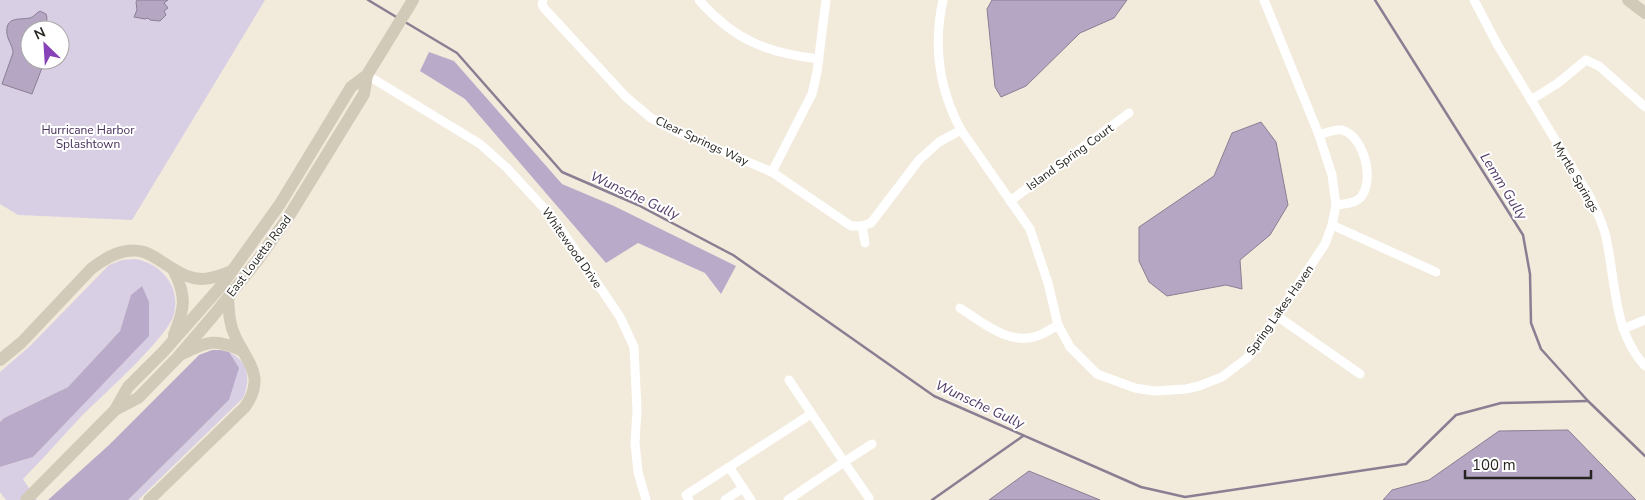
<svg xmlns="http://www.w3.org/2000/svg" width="1645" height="500" font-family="'Nunito Sans',sans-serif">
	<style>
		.green { fill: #d9cfe4; fill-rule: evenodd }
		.forest { fill: #baaac9 }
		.water { fill: #b5a6c4; stroke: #8a7f92 }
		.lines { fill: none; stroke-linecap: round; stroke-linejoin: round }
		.stream { stroke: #8a7f92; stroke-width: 2.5 }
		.minor { stroke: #fff; stroke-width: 9 }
		.secondary { stroke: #d2cab9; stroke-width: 12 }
		.labels { text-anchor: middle; stroke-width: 4; stroke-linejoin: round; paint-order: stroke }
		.park-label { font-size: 12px; fill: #47305a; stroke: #fff }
		.street-label { font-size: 12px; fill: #27251f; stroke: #fff }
		.water-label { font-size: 14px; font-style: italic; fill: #533b67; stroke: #fff }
	</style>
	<rect width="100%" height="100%" fill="#f2ebdc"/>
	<!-- green -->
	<g class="green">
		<path d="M0,0H265L132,220L18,215L0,204ZM30,30H60V60H30Z"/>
		<path d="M136,259C161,264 181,286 174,314C169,337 97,400 78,420C59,440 42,460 23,479L37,500H6L0,492V467L33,457L148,336L142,286L131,296L120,331L68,387L4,418L0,422V372L30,346L109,265L122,260Z"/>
		<path d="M229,352C249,362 251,379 243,398L138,500H128L229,400Z"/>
	</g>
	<!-- forest -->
	<g class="forest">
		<polygon points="429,52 454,61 562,184 614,206 736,266 721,294 705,273 638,243 606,263 465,99 420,71"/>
		<polygon points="142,286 149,302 149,336 33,457 0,467 0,422 4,418 68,387 120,331 131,295"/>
		<polygon points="212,350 221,350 229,352 239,368 229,400 128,500 48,500 109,445 199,355"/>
	</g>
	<!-- water -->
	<g class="water">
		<polygon points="137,0 168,0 164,3 168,8 164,11 166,15 160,21 150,20 148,18 145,19 134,17 137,10 136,2"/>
		<polygon points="992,0 1127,0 1114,18 1080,33 1026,86 1001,97 995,87 987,9"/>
		<path d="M40,11L46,14L47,18L46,25L52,30H30V60H45L32,94L2,84L13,53C13,46 8,41 7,34C5,16 19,20 30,18C34,17 36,13 40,11Z"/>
		<polygon points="1261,122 1276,142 1288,205 1270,235 1240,260 1242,289 1226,285 1167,296 1149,282 1139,261 1139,227 1214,176 1232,133"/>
		<polygon points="1568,430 1636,500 1383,500 1392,490 1429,480 1499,431"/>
		<polygon points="1029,471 1100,500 989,500"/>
	</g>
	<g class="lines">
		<!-- stream -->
		<g class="stream">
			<polyline points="368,0 398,18"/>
			<polyline points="1375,0 1523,235 1530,274 1531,323 1541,349 1588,401 1645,456"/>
			<polyline points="405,22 457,53 562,172 638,205 733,255 934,396 1141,487 1185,497 1406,464 1456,415 1501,403 1588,401"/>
			<polyline points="932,500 1023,436"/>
		</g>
		<!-- minor -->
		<g class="minor">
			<polyline points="543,0 542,4 544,8 626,97 651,118 675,131 772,172 851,226 862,226 871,223 919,160 939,142 961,130"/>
			<path d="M699,0C734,40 767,53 819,59"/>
			<path d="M943,0C933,45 939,89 961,130L1030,229L1048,283L1058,325L1070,347L1097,374L1135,388L1154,391L1186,389L1199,386L1222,377L1247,358L1258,345L1325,244L1332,225L1336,205L1332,175L1319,135L1264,0"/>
			<path d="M1474,0L1497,44L1590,197C1596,209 1601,220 1605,233C1616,277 1612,331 1645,366"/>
			<polyline points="367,75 480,144 507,168 554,219 620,317 634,347 637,410 635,443 638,472 646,500"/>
			<polyline points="1531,100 1558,83 1586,60 1599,66 1645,107"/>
			<path d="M1319,135C1326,133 1335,129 1342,130C1364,136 1375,180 1361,197C1355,204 1344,204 1336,205"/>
			<polyline points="772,172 812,94 817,72 826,0"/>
			<polyline points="1010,201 1129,113"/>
			<polyline points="1332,225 1436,272"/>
			<polyline points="862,226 865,243"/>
			<path d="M960,308C982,322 1009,346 1037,336C1044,334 1051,329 1058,325"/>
			<polyline points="1277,316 1360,374"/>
			<polyline points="1623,329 1645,320"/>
			<polyline points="729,467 751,500"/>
			<polyline points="869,498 844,462 872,444"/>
			<polyline points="689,500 686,495 811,414"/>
			<polyline points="725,500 743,488"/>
			<polyline points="788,500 844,462 789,380"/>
		</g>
		<!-- secondary -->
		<g class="secondary">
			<polyline points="1628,0 1645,13"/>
			<path d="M173,269C187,296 185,308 174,335"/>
			<path d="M182,354C208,341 216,338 243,351"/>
			<path d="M0,360L22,342L91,269C105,258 124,246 144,252C153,255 162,262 170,267C180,273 190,279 202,279C213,279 222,275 232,271"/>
			<polyline points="115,410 138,398 177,358 213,316 257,261 289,216 364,94 367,75"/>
			<polyline points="26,500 115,410 128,387 164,351 222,285 280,204 351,87 367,75 413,0"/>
			<path d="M149,500L245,407C266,376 248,364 235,336C229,324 229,311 228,298"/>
		</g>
	</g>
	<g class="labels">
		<!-- park labels -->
		<g class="park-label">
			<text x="88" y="134">Hurricane Harbor<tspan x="88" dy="14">Splashtown</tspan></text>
		</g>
		<!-- street labels -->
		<g class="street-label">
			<text transform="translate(702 141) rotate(25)" y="4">Clear Springs Way</text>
			<text transform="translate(1070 157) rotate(-36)" y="4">Island Spring Court</text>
			<text transform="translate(1576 177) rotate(60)" y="4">Myrtle Springs</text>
			<text transform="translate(572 248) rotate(55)" y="4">Whitewood Drive</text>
			<text transform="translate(259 256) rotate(-53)" y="4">East Louetta Road</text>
			<text transform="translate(1280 310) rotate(-55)" y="4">Spring Lakes Haven</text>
		</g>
		<!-- water labels -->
		<g class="water-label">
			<text transform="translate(1504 186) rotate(58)" y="5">Lemm Gully</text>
			<text transform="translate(635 195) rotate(25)" y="5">Wunsche Gully</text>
			<text transform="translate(980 404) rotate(25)" y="5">Wunsche Gully</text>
		</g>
	</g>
	<!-- north arrow -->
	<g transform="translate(45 45) rotate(335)"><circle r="24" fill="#ffffff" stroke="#a9a8a5"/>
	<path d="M0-4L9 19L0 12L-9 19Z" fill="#8642b6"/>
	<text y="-8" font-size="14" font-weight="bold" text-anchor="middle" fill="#27251f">N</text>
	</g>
	<!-- scale -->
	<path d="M1465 470v8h126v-8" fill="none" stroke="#27251f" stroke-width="2.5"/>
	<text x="1472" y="470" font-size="15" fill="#27251f" stroke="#ffffff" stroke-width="4" paint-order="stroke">100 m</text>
</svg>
